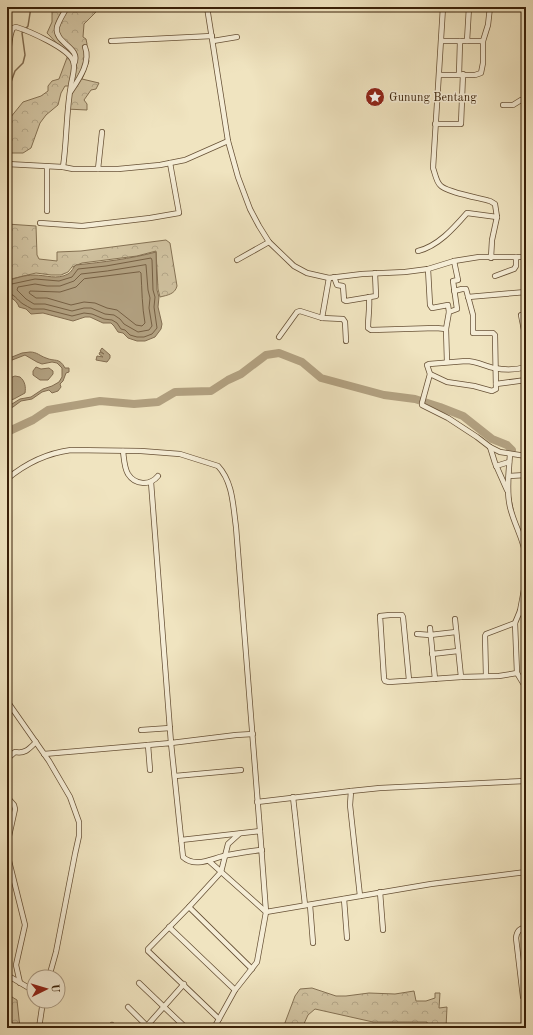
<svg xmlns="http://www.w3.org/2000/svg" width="533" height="1035" font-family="'Old Standard TT',serif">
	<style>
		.forest { fill: url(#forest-crowns); stroke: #857254 }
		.water { fill: #b2a181; stroke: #826d51 }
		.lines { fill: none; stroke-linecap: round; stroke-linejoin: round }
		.shore { stroke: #766044; stroke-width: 1 }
		.stream { stroke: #826d51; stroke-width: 1.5 }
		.river { stroke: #b2a181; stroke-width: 8 }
		.minor-casing { stroke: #675136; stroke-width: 6 }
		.minor { stroke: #f5edd6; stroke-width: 4.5 }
		.labels { text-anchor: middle; stroke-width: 3; stroke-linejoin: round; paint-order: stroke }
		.poi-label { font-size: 12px; fill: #392008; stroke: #f5edd6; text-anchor: start }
	</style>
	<defs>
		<pattern id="forest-crowns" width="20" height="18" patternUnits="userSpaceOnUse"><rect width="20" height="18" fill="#d1c3a1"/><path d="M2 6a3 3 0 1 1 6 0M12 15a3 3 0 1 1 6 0" fill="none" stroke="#b4a789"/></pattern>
	</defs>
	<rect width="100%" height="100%" fill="#f0e4c0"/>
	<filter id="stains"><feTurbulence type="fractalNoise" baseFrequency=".005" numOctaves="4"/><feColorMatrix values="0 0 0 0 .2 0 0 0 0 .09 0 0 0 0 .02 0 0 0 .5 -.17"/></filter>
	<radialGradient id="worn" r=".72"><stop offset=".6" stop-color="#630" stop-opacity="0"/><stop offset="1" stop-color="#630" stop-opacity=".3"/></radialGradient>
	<!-- forest -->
	<g class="forest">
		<polygon points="54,7 99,7 96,12 84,24 83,37 86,39 87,44 86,52 89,61 82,79 99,83 96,89 91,90 84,100 87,104 87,110 66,109 69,86 65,86 61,93 58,105 46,115 40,123 31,148 23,153 7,153 7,120 10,118 23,102 41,96 48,91 48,86 52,81 59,79 68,55 47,33 52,22 52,11"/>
		<path d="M7,224L36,226L37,255L39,259L57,261V252L81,251L166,240L170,243L177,286C175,294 168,295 160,297L158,289L156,251L137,256L82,263L72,267L68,272L61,275H51L36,273L7,280Z"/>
		<polygon points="312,988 336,996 346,996 369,993 395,994 414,991 416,1001 426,1001 435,998 435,993 440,993 439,1008 447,1007 446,1028 428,1028 427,1022 373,1022 315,1009 308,1015 302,1028 283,1028 295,996 300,989"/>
		<polygon points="7,994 17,1000 20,1028 7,1028"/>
	</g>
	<!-- water -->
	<g class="water">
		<path d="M156,252L157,290L159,297L158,307L162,324L161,329L155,337L145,341H137L128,338L123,333L118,332L114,326L111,323H103L90,317H85L73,321L43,313L31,314L26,309L19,307C17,301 12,298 7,296V281C16,278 25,275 34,275C46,275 57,280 68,274C72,272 73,267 76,265C103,262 130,259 156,252Z"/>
		<polygon points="102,348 110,355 110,358 107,362 96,360 97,356 103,357 99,354 100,352 104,354 100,351"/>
		<path d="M30,352C37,352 40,356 46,358C55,362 59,357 65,368H69V372L66,373L63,381L60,384L61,387L58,391L52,393L49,390L42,392L32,399L21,401L13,407L7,409V406L12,404L20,399L31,397L43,389L52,386L59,382L62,377V368L57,363L52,362L42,364L37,362L25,355L7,362V359L22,353Z"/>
		<polygon points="36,367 41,369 49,368 53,371 53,374 48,380 40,380 33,375 33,371"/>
		<path d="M15,376L20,377C25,381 26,387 25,393L14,399L7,401V379Z"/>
	</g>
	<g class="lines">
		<!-- shore -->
		<g class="shore">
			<polygon points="146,265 148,290 150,298 149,308 152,326 149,330 138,332 124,324 120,319 114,315 105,314 91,308 84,308 72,311 45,304 34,304 26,299 17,290 18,287 35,284 47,286 60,286 74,281 81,274 107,271"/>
			<path d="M140,272L141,273C142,290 142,307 145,323L142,326L136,325L117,310L107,308L95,303L84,302L71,305L47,298H36L29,293L30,291L60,292L76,287L84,279Z"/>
			<path d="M7,285L35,279L59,281L72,277L78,269L106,266L151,258L152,260L153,290L155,297L154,307L157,328L152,334L144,337H137L130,335L125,330L121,329L117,323L112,320L104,319L92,314L84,313L72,316L44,309H32C29,307 26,306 23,304C17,300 15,294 7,293"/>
		</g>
		<!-- stream -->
		<g class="stream">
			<path d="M32,7C39,9 45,11 51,7"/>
			<polyline points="7,93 15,71 23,63 25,55 22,33 28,26 31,7"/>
			<polyline points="510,495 514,515"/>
			<polyline points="520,529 526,544"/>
			<polyline points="525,597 526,592"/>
		</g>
		<!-- river -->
		<polyline class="river" points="7,432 33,420 48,410 100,401 134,404 158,402 175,392 211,391 228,380 241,374 266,355 279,353 302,362 321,378 384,395 415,399 440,407 463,416 492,439 507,445 512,450 511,452"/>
		<!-- minor casing -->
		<g class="minor-casing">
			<g id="minor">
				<path d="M67,7C64,13 59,20 57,27C54,44 82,47 74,64"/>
				<polyline points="207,7 228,141 238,177 250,209 259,226 269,242 294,266 307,273 329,278 362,274 405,272 428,269 454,261 479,257 526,257"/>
				<path d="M443,7L433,168C435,173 436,181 440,185C445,192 480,198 490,201L495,204L497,217L492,240L491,258"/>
				<polyline points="377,8 391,7"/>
				<polyline points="111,41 212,36"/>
				<polyline points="213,41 237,37"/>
				<polyline points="442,41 467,41 469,7"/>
				<polyline points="467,41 483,41"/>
				<path d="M7,61C10,50 8,37 13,28L16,27C29,31 68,48 73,61C76,68 72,77 71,85C66,112 67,140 63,167"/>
				<polyline points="440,75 475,75 481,73 483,63 483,41 488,25 490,7"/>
				<polyline points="459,75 460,41"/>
				<path d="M71,91C79,79 91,62 85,47"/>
				<polyline points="503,105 513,105 521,100 526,99"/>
				<polyline points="435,124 461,124 463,74"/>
				<polyline points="7,164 63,167 73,169 118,169 160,165 185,160 228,141"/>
				<polyline points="98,169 102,132"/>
				<polyline points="47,211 47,167"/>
				<polyline points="40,223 82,226 150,218 179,213 170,163"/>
				<path d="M418,251C438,246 453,229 467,213L497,217"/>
				<polyline points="237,260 269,242"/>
				<polyline points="428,269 430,305 432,308 448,305 449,312"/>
				<polyline points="495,276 514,269 516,266 516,257"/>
				<polyline points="334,277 337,285 343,286 344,300 346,301 376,296 375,273"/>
				<path d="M369,297C370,307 368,317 368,328L371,330L436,328L446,329"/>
				<polyline points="468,297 526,292"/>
				<polyline points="521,315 526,340"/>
				<polyline points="322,318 343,319 345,322 346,341"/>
				<polyline points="279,337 297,312 300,311 322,318 329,278"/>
				<polyline points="447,362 446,329 449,312 457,309 453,281 458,280 454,261"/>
				<path d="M526,367C516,370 504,370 494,368C485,366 476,361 466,361L429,364L427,365L430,374L422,403V405L448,418L477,437L490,447L500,452L526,456"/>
				<polyline points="430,374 447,382 474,386 492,391 496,389 495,335 493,333 473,333 473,315 466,289 462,289 454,291"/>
				<polyline points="496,384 526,380"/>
				<polyline points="490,447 495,463 507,490"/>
				<path d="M123,451C124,458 124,467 128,474C135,485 150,486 158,476"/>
				<path d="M510,454C509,471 506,490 510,507C514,525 525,541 526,559"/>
				<polyline points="496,466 509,462"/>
				<polyline points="509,476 526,475"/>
				<path d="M7,479C25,464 48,453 71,450L141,451L180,454L218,466C233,482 233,506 236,527L260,831"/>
				<polyline points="151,482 171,743 236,735 253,734"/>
				<polyline points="526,579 520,611 515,623 517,673 526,688"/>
				<polyline points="520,611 526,619"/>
				<polyline points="455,619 461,677"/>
				<polyline points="430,628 435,679"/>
				<polyline points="417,634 430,635 456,632"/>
				<polyline points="432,654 458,651"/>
				<polyline points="486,676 485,636 486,634 515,623"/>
				<polyline points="409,680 403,617 402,615 390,615 380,616 384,679 385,681 389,682 461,677 499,676 517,673"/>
				<polyline points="7,701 49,761 70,797 79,822 79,836 75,854 56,952 49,977"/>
				<polyline points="141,730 170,728"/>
				<polyline points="148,745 150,770"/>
				<path d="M44,754L171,743L183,857C196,869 214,857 228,855C239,853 250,851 262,850"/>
				<path d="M7,759L15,752C25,754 29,749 36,742"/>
				<polyline points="175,776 241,770"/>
				<polyline points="7,797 14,805 15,809 7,845"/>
				<polyline points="293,797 305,905"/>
				<polyline points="257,802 351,791"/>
				<polyline points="181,840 260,831 266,912 431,884 526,872"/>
				<polyline points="7,853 25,925 16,965 20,983"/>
				<polyline points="209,861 266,912 257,962 235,990 214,1028"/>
				<polyline points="380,892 383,930"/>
				<polyline points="360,896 350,805 351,791 380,788 526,781"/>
				<polyline points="344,899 347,938"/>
				<polyline points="310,905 313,943"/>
				<polyline points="189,907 252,969"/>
				<polyline points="169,927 235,990"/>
				<path d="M526,927C519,929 517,931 516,938L523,997L526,1001"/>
				<polyline points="7,975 34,991"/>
				<polyline points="139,983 186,1028"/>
				<polyline points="128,1007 149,1028"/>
				<polyline points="219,1019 148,951 148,949 189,907 221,872 228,844 239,834"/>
				<polyline points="112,1025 115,1028"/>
				<polyline points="39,1028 43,1001"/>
				<polyline points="145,1028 184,984"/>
			</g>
		</g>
		<!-- minor -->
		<use href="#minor" class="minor"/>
	</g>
	<!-- icons -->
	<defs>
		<g id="sight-disc" transform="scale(1)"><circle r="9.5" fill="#8f2418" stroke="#f5edd6"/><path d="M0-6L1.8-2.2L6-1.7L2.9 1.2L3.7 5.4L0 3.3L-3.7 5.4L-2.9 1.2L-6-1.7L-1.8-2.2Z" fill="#fff"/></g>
	</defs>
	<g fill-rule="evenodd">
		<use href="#sight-disc" x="375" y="97"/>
	</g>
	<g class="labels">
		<!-- poi labels -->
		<g class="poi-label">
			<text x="389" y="101">Gunung Bentang</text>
		</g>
	</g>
	<!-- margin -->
	<rect width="533" height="1035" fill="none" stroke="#f0e4c0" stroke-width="24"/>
	<rect x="8" y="8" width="517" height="1019" fill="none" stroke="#392008" stroke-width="2"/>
	<rect x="12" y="12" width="509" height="1011" fill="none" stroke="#392008"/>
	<!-- north arrow -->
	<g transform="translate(46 989) rotate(85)"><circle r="19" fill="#f5edd6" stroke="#aa9b84"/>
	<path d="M0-3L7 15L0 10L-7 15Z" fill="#8f2418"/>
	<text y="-6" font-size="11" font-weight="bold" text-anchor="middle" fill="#392008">U</text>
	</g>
	<rect width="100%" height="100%" filter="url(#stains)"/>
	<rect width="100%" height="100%" fill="url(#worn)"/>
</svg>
